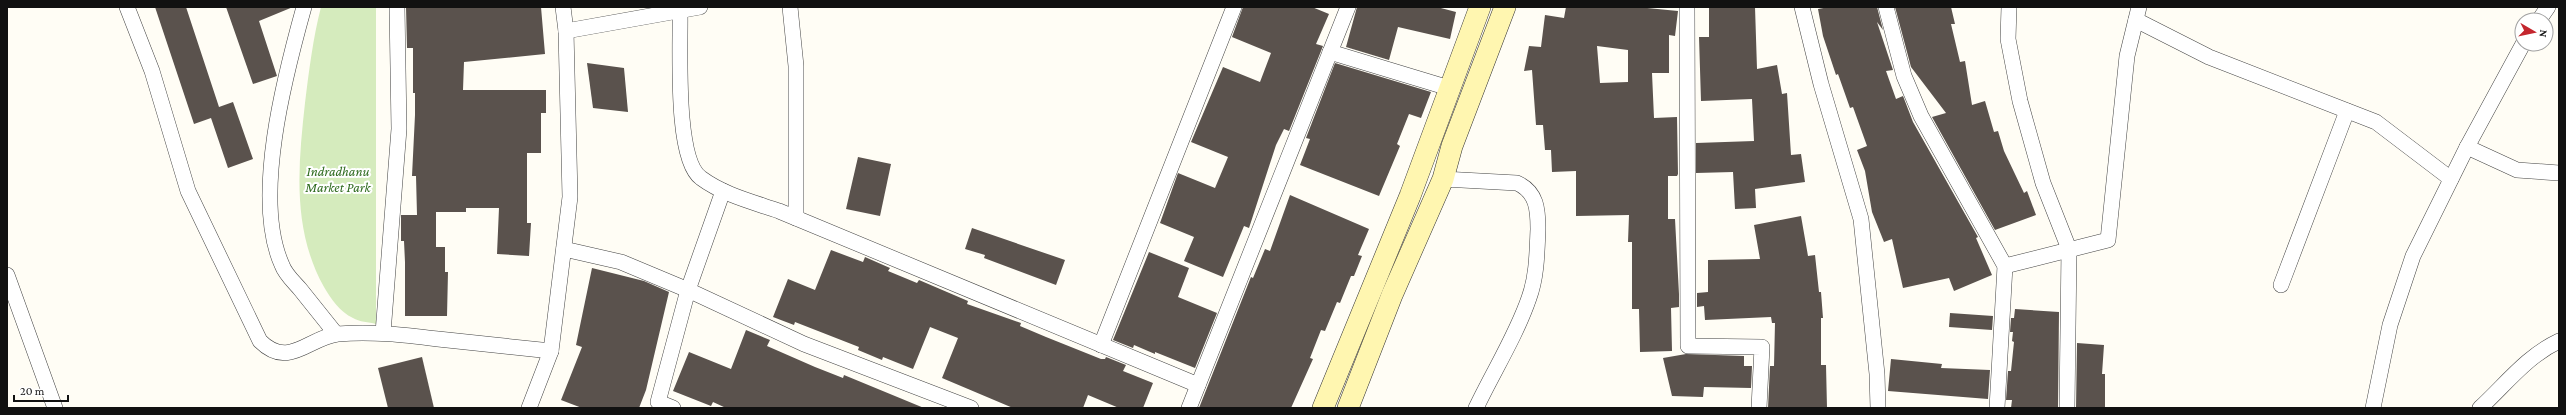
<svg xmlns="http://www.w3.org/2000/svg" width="2566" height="415" font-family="'Crimson Pro',serif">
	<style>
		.green { fill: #d5ebbd }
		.building { fill: #5a524d; fill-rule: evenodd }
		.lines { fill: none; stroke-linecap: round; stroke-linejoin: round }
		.street-casing { stroke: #444; stroke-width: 16 }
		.secondary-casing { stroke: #333; stroke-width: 22 }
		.street { stroke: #fff; stroke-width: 15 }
		.secondary { stroke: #fff6b0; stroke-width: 21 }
		.labels { text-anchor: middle; stroke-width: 4; stroke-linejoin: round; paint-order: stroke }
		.park-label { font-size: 14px; font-style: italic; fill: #2f6b1f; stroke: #fff }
	</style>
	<rect width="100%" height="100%" fill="#fffdf5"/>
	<!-- green -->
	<path class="green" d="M321,7H376V324C369,322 359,322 353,318C340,312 331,299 324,287C292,230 298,166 305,103C309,71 313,38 321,7Z"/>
	<!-- building -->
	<g class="building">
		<polygon points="155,7 186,7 219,107 233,102 253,159 228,168 211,118 194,124"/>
		<polygon points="226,7 293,7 259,21 277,76 253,84"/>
		<polygon points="406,7 541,7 545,54 464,62 463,90 546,90 546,113 541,113 541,153 527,153 527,223 531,223 529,256 497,254 499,208 466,208 466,212 436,212 436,247 445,247 445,272 448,272 447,316 405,316 405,262 404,241 401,241 401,215 417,215 416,176 412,176 415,115 415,93 413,93 413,48 407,48"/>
		<polygon points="1243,7 1312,7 1329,14 1316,44 1323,46 1289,131 1284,129 1276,145 1249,228 1244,226 1223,277 1184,261 1194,237 1160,223 1178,173 1215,188 1228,157 1191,142 1223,67 1260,82 1271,53 1232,37"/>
		<polygon points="1357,7 1437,7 1456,12 1450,39 1398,27 1389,60 1346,47"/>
		<path d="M1566,7H1637L1678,11L1675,36L1669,35V73H1652L1654,118L1677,117L1678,174L1677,176H1668V219H1675L1679,294V307L1671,308L1672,351L1640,352L1639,309H1632V242H1628L1629,215L1576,216V171L1552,172L1551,150H1545L1543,125H1536L1532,70L1524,71L1529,46L1541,47L1545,15L1564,18ZM1597,46L1628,50V82L1600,83Z"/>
		<polygon points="1709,7 1755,7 1757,69 1777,65 1782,94 1787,93 1791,155 1801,154 1805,182 1755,189 1756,208 1735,209 1733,172 1696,173 1696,143 1754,141 1752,99 1701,101 1699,37 1709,37"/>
		<polygon points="1829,7 1877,7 1883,30 1877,22 1893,70 1886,71 1896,99 1903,96 1913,122 1978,237 1976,238 1992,275 1954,291 1949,278 1903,288 1892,239 1884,242 1872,212 1865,171 1857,150 1867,146 1853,107 1850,108 1838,74 1836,75 1823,36 1818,9"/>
		<polygon points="1895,7 1951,7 1955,24 1951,24 1960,62 1965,61 1972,105 1985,101 1994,132 1998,131 2004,151 2024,193 2027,191 2036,215 1995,230 1932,117 1946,113 1911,67"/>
		<polygon points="587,63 624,68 628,112 593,108"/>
		<polygon points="1335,63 1431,92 1421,118 1409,114 1397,144 1400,146 1379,196 1300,165 1310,139 1306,138"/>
		<polygon points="858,157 891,164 880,216 846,209"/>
		<polygon points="1290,195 1369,229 1358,255 1362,256 1354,276 1351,276 1340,303 1337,302 1325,331 1321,330 1310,358 1313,359 1291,408 1199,408 1251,277 1253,278 1265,249 1270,251"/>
		<polygon points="1801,216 1808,256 1815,255 1819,292 1821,292 1823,318 1821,318 1821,365 1826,365 1827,408 1768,408 1770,366 1774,366 1775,323 1772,323 1771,317 1705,320 1704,306 1697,307 1697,293 1708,292 1708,260 1760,259 1754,225"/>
		<polygon points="972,228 1065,260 1056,285 984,258 985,255 965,249"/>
		<polygon points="831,250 863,262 865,257 890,268 888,271 917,283 919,280 968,301 967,304 1021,323 1020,326 1046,337 1101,359 1105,359 1106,357 1126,365 1123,371 1153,383 1143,408 1119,408 1088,395 1083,408 1013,408 942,378 958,338 930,327 913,369 883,357 882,360 858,350 859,347 795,322 794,325 773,317 788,279 815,290"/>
		<polygon points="1149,252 1189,268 1178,297 1217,313 1195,368 1155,352 1155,354 1134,345 1133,348 1113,340"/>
		<polygon points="592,268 644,281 669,292 646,390 639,408 582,408 561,400 582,347 576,345"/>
		<polygon points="2015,309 2059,312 2058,408 2011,408 2012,400 2006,400 2008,371 2011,371 2014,342 2012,341 2013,332 2010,332 2011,318 2014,318"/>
		<polygon points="1950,313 1993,316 1992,330 1949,327"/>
		<polygon points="746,330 770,340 767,346 815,367 843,378 844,375 924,408 726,408 713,402 711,406 673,391 689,352 731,369"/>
		<polygon points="2077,343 2104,345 2102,374 2105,374 2105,408 2076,408"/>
		<polygon points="1686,354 1744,356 1744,366 1752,366 1751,388 1704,387 1703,397 1672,396 1663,358"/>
		<polygon points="422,357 434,408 388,408 378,368"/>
		<polygon points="1891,359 1942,364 1941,368 1990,370 1988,399 1888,391"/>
	</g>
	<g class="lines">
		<!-- street casing -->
		<g class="street-casing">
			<g id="street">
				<path d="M127,7L152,71L188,191L260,341C289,370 309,337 338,334C372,331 405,335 438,339C476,343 513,347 551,351"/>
				<path d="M304,7C285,75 252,199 282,265C285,274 294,282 300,289C312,304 324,319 336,334"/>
				<polyline points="790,7 796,66 796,218"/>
				<polyline points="1687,7 1688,346 1762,347 1759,408"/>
				<polyline points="1802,7 1821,84 1861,219 1877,374 1878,408"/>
				<polyline points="1886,7 1904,76 1921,116 2005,266 1997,408"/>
				<polyline points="2009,7 2008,39 2020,101 2043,183 2069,249 2067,408"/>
				<path d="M680,10C681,44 674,159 701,178C724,195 753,202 779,211L1198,385"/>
				<polyline points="2136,20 2209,57 2376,122 2451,179"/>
				<polyline points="2539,20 2548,7"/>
				<polyline points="566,31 700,7"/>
				<polyline points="1330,52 1449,88"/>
				<polyline points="2467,147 2517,170 2559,173"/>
				<path d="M1443,179L1517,183C1537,192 1538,210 1538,229C1537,252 1537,276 1529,298C1516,336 1493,372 1476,408"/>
				<polyline points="564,249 621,262 688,290 804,344 971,408"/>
				<polyline points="2005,266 2108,240 2127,56 2139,7"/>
				<polyline points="7,275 55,408"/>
				<polyline points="2281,285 2347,111"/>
				<polyline points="383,333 399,129 397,7"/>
				<polyline points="1101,345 1234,7"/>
				<polyline points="529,408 551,351 570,197 566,31 563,7"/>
				<polyline points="673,408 658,402 688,290 723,191"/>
				<polyline points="1189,408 1348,7"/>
				<polyline points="2373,408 2390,325 2413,256 2467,147 2523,44"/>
				<path d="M2480,408C2506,384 2527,356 2559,341"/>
			</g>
		</g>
		<!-- secondary casing -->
		<g class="secondary-casing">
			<g id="secondary">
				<polyline points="1323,408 1410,196 1480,7"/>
				<polyline points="1348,408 1392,295 1443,179 1452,146 1505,7"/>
			</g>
		</g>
		<!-- street -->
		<use href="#street" class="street"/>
		<!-- secondary -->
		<use href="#secondary" class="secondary"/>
	</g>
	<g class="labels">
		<!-- park labels -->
		<g class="park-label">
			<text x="338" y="176">Indradhanu<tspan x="338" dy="16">Market Park</tspan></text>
		</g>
	</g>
	<!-- border -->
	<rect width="2566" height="415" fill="none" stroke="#111111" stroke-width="16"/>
	<!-- north arrow -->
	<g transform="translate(2534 32) rotate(99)"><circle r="19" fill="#ffffff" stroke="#a0a0a0"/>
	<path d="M0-3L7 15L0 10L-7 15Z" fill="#c4262e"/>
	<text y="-6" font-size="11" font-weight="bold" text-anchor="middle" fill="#111111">N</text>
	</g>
	<!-- scale -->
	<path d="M14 395v6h54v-6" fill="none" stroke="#111111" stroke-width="2"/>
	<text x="20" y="395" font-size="12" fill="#111111" stroke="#ffffff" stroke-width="3" paint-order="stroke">20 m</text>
</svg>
